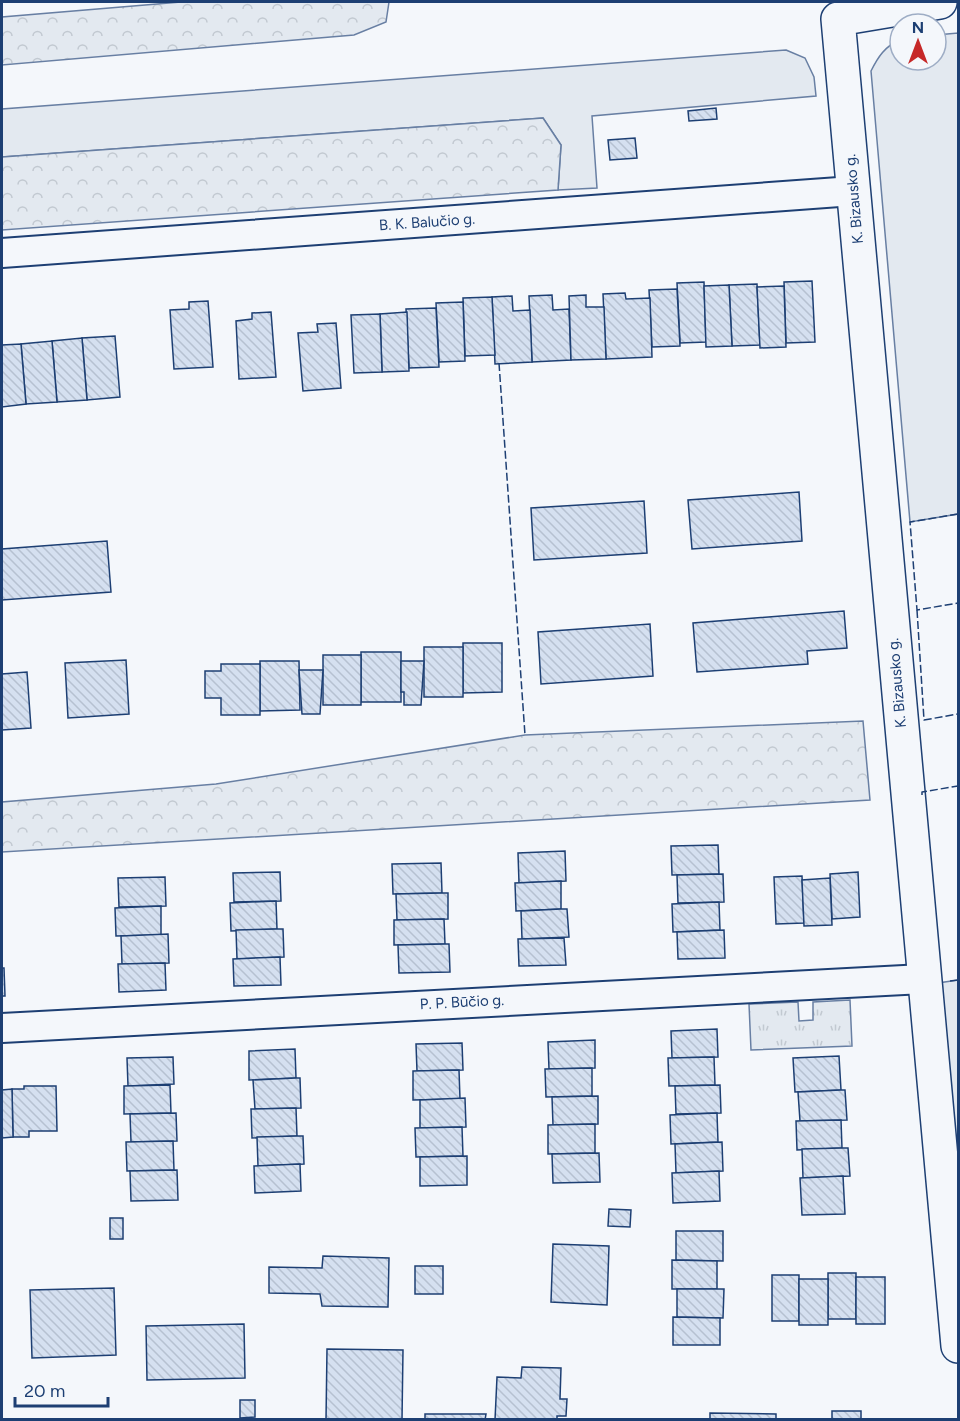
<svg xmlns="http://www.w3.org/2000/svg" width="960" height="1421" font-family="Figtree,sans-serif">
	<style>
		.grass { fill: #e3e9f0; stroke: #687fa3; stroke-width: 1.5 }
		.forest { fill: url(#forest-crowns); stroke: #687fa3; stroke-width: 1.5 }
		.park { fill: url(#park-tufts); stroke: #687fa3; stroke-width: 1.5 }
		.building { fill: url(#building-back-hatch); stroke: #1d3f73; stroke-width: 1.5 }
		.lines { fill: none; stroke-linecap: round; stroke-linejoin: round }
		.minor-casing { stroke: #1d3f73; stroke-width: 32 }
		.tertiary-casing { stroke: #1d3f73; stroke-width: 36 }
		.minor { stroke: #f4f7fb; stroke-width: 28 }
		.tertiary { stroke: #f4f7fb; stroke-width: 33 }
		.fence { stroke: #1d3f73; stroke-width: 1.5; stroke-dasharray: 8 3; stroke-linecap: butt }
		.labels { text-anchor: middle; stroke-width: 4.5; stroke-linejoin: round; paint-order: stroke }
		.street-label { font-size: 15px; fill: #1d3f73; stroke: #f4f7fb }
	</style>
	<defs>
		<pattern id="forest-crowns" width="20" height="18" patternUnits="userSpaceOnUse" patternTransform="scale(1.5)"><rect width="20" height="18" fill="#e3e9f0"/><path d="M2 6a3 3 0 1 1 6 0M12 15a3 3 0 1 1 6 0" fill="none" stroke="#c2c9d1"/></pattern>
		<pattern id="park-tufts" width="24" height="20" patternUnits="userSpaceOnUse" patternTransform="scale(1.5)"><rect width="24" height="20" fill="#e3e9f0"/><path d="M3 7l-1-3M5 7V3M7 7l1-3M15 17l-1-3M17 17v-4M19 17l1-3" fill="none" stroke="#c2c9d1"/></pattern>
		<pattern id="building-back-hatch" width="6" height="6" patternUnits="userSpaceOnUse" patternTransform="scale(1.5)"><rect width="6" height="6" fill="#d5e0f0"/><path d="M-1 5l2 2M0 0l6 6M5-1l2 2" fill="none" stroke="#b6c1d1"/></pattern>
	</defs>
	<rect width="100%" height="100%" fill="#f4f7fb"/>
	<!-- grass -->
	<g class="grass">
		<path d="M958,33V514L910,522L871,71C878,57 885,46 900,40V60H936V35Z"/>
		<polygon points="786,50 805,58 814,77 816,96 592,116 597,188 558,190 561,145 543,118 2,157 2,109"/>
		<polygon points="958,980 958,1206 938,983"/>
	</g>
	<!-- forest -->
	<g class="forest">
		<polygon points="181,2 389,2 386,22 354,35 2,65 2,17"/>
		<polygon points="543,118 561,145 558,190 2,230 2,157"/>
		<polygon points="863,721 870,800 2,852 2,802 216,784 525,735"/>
	</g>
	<!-- park -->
	<polygon class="park" points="850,1000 852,1046 751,1050 749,1004 798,1002 799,1021 813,1020 813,1002"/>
	<!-- building -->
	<g class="building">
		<polygon points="716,108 717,119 689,121 688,111"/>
		<polygon points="635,138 637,158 610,160 608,140"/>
		<polygon points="812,281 815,342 786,343 784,282"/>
		<polygon points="704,282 706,342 680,343 677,283"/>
		<polygon points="757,284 760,345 732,346 729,285"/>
		<polygon points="729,285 732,346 706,347 704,286"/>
		<polygon points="784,286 786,347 760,348 757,287"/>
		<polygon points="677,289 680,346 652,347 649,290"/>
		<polygon points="625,293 626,299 650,298 652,357 606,359 603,294"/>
		<polygon points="552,295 553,310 569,309 571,360 532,362 529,296"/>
		<polygon points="586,295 586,307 604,307 606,359 571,360 569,296"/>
		<polygon points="512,296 513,311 530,310 532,362 495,364 492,297"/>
		<polygon points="492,297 495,355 465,356 463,298"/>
		<polygon points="208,301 213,367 174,369 170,310 189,309 189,302"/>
		<polygon points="463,302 465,361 439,362 436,303"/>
		<polygon points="436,308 439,367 409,368 406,309"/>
		<polygon points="271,312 276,377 239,379 236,321 252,319 252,313"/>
		<polygon points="407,312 409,371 382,372 380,314"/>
		<polygon points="380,314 382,372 354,373 351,315"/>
		<polygon points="336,323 341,388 303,391 298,333 318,332 317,324"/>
		<polygon points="115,336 120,397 87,400 82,338"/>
		<polygon points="82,338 87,400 57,402 52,341"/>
		<polygon points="52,341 57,402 26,404 21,344"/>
		<polygon points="21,344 26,404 2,407 2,345"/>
		<polygon points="799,492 802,541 692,549 688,500"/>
		<polygon points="644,501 647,553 534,560 531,508"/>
		<polygon points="107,541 111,592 2,600 2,549"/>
		<polygon points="844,611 847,648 807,651 808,664 697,672 693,623"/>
		<polygon points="650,624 653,676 541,684 538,632"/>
		<polygon points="463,643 502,643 502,692 463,693"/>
		<rect x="424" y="647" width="39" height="50"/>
		<rect x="361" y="652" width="40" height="50"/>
		<rect x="323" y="655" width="38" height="50"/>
		<polygon points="126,660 129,714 68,718 65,663"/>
		<polygon points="260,661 299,661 300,710 260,711"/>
		<polygon points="401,661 424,661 421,705 404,705 404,692 401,692"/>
		<polygon points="221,664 260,664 260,715 221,715 221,698 205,698 205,671 221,671"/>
		<polygon points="299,670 323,670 320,714 302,714"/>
		<polygon points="27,672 31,728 2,730 2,674"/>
		<polygon points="718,845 719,874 672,875 671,846"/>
		<polygon points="565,851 566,881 519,883 518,853"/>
		<polygon points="441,863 442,893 393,894 392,864"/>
		<polygon points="280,872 281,901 234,902 233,873"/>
		<polygon points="858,872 860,917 832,919 830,874"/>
		<polygon points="723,874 724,902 678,903 677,875"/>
		<polygon points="802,876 804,923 776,924 774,877"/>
		<polygon points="165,877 166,906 119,907 118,878"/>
		<polygon points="830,878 832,925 804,926 802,880"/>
		<polygon points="561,881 561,909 516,911 515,883"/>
		<polygon points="442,893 448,893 448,919 397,920 396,894"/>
		<polygon points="276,901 277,929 231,931 230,903"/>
		<polygon points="719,902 720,930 673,932 672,904"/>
		<polygon points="161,906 161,935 116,936 115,908"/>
		<polygon points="561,909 567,909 569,937 522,939 521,911"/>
		<polygon points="444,919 445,944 394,945 394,920"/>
		<polygon points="277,929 283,929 284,957 237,959 236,930"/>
		<polygon points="724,930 725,958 678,959 677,932"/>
		<polygon points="168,934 169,963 122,964 121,936"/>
		<polygon points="564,938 566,965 519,966 518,939"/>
		<polygon points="445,944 449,944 450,972 399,973 398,945"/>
		<polygon points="280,957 281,985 234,986 233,959"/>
		<polygon points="165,963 166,990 119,992 118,964"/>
		<polygon points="2,968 4,968 5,996 2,996"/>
		<polygon points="717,1029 718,1057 672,1058 671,1031"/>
		<polygon points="595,1040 595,1068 549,1069 548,1042"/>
		<polygon points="462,1043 463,1070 417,1071 416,1044"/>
		<polygon points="295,1049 296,1078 249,1080 249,1051"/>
		<polygon points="839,1056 841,1090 795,1092 793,1058"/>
		<polygon points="173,1057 174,1084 128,1086 127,1058"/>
		<polygon points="714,1057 715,1085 669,1086 668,1058"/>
		<polygon points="592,1068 592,1096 546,1097 545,1069"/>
		<polygon points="459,1070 460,1099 413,1100 413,1071"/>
		<polygon points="296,1078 300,1078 301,1108 255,1109 253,1080"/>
		<polygon points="170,1085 171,1113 124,1114 124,1086"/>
		<polygon points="720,1085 721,1113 676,1114 675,1086"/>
		<polygon points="24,1086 56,1086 57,1131 29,1131 29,1137 13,1137 12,1089 24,1089"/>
		<polygon points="12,1089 13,1137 2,1138 2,1090"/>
		<polygon points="841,1090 845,1090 847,1120 800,1121 798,1092"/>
		<polygon points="598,1096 598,1124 553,1125 552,1097"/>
		<polygon points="465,1098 466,1127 420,1128 420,1100"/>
		<polygon points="296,1108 297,1136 252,1138 251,1109"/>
		<polygon points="176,1113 177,1141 131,1142 130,1114"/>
		<polygon points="717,1113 718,1142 671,1144 670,1115"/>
		<polygon points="841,1120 842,1148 797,1150 796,1121"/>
		<polygon points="595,1124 595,1153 548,1154 548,1125"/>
		<polygon points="462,1127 463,1156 416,1157 415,1128"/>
		<polygon points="297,1136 303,1136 304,1164 258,1166 257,1137"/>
		<polygon points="173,1141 174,1170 127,1171 126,1142"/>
		<polygon points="722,1142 723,1171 676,1173 675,1144"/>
		<polygon points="842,1148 848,1148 850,1176 803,1178 802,1149"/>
		<polygon points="599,1153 600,1182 553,1183 552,1154"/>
		<polygon points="467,1156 467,1185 420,1186 420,1157"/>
		<polygon points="300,1164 301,1191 255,1193 254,1166"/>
		<polygon points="177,1170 178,1200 131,1201 130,1171"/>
		<polygon points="719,1171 720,1201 673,1203 672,1173"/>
		<polygon points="843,1176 845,1214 802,1215 800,1178"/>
		<polygon points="609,1209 631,1210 630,1227 608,1226"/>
		<rect x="110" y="1218" width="13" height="21"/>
		<polygon points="676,1231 723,1231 723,1261 676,1260"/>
		<polygon points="553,1244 609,1246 607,1305 551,1302"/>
		<polygon points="323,1256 389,1258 388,1307 322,1306 320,1294 269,1293 269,1267 322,1268"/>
		<polygon points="672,1260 717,1261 717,1289 672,1289"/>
		<rect x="415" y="1266" width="28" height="28"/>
		<rect x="828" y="1273" width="28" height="46"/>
		<rect x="772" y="1275" width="27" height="46"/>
		<rect x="856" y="1277" width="29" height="47"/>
		<rect x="799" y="1279" width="29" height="46"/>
		<polygon points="114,1288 116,1355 32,1358 30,1290"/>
		<polygon points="677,1289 724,1289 723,1318 677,1317"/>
		<polygon points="673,1317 720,1318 720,1345 673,1345"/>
		<polygon points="244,1324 245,1378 147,1380 146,1326"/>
		<polygon points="327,1349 403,1350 402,1420 326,1420"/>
		<polygon points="522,1367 561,1368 560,1399 567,1399 566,1416 557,1416 557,1420 495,1420 497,1377 521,1378"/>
		<polygon points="240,1400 255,1400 255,1417 240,1418"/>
		<rect x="832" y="1411" width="29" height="9"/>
		<polygon points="710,1413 776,1414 776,1420 710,1420"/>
		<polygon points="425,1414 486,1414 485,1420 425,1420"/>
	</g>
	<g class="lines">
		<!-- minor casing -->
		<g class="minor-casing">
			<g id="minor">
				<polyline points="2,253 853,191"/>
				<polyline points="2,1028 923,979"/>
			</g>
		</g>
		<!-- tertiary casing -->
		<g class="tertiary-casing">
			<polyline id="tertiary" points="940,2 838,19 958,1346"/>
		</g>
		<!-- minor -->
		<use href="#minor" class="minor"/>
		<!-- tertiary -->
		<use href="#tertiary" class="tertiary"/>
		<!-- fence -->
		<g class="fence">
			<polyline points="499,363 525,735"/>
			<polyline points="958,514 910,522 917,610 958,603"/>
			<polyline points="917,610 924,720 958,714"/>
			<polyline points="922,795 922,792 958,786"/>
			<polyline points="950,981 958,980"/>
		</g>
	</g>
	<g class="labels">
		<!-- street labels -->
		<g class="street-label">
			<text transform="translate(854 199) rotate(-95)" y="5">K. Bizausko g.</text>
			<text transform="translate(427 222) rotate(-4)" y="5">B. K. Balučio g.</text>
			<text transform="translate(897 683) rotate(-95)" y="5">K. Bizausko g.</text>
			<text transform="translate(462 1002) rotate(-3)" y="5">P. P. Būčio g.</text>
		</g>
	</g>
	<!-- border -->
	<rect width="960" height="1421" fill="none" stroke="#1d3f73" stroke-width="6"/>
	<!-- north arrow -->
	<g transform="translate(918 42)"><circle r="28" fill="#f4f7fb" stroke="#9eadc5" stroke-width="1.5"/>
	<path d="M0-4.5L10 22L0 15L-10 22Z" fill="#c62828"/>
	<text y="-9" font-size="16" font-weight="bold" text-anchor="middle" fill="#1d3f73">N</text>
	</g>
	<!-- scale -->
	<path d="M15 1397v9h93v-9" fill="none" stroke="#1d3f73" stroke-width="3"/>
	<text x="24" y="1397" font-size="18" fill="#1d3f73" stroke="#f4f7fb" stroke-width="4.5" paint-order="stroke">20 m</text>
</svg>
